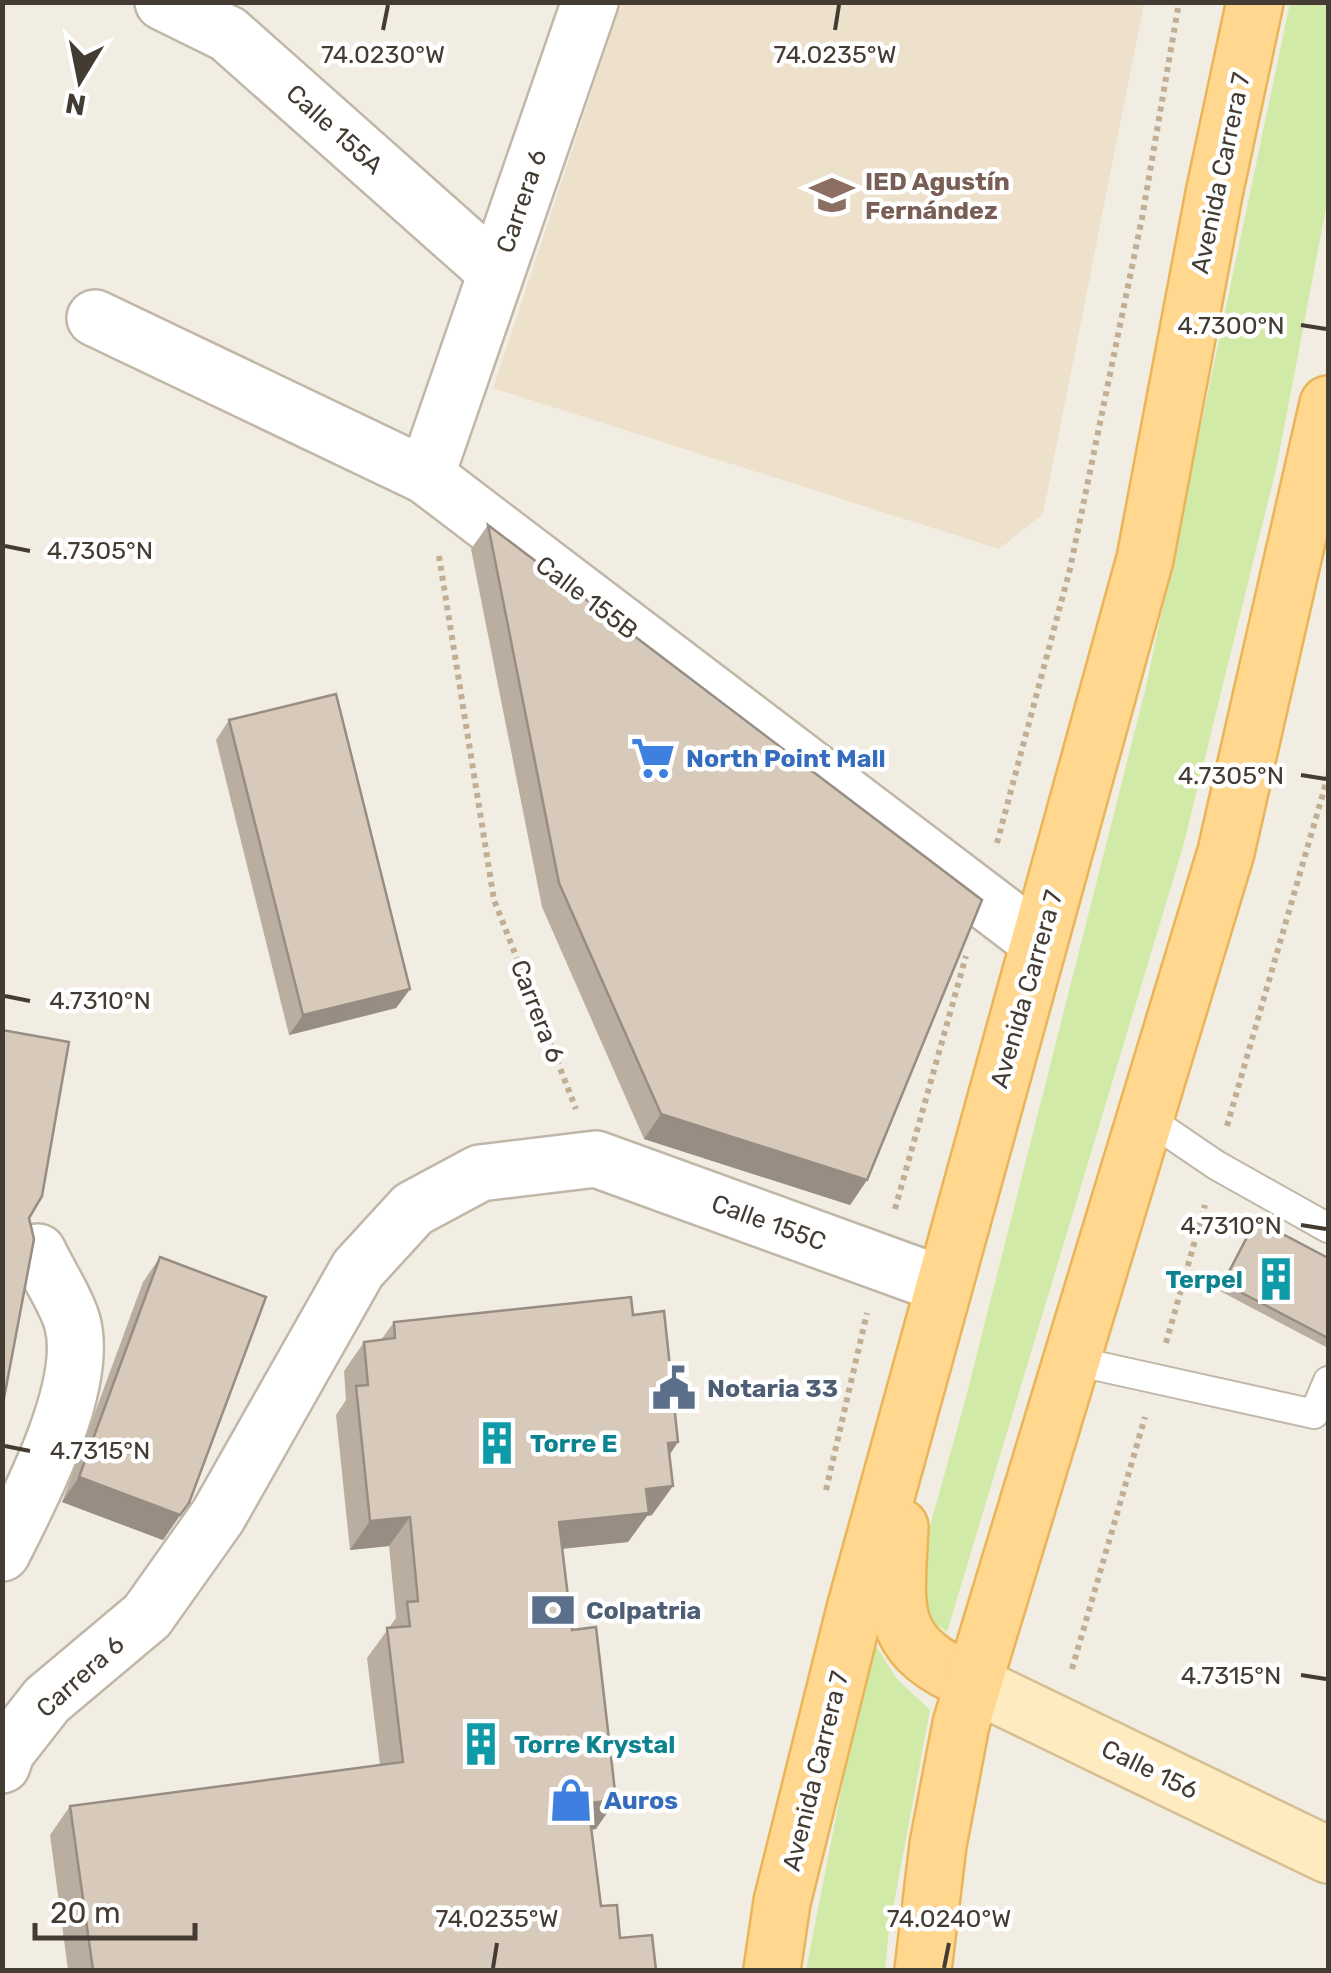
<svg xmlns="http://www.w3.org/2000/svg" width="1331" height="1973" font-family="Rubik,sans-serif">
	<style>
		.education { fill: #ede1cb }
		.green { fill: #d1eaa8 }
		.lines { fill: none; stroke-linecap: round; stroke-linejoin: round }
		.lane-casing { stroke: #c1b7a8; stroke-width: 32 }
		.street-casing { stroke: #c1b7a8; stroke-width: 60 }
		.secondary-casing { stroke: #d5be8f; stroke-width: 60 }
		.primary-casing { stroke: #eab459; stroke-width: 60 }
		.path { stroke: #c1ae95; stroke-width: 6; stroke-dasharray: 5 5; stroke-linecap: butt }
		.lane { stroke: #fff; stroke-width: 28 }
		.street { stroke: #fff; stroke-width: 55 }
		.secondary { stroke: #ffebc0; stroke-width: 55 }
		.primary { stroke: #ffd78f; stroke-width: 55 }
		.wall { fill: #baaea0 }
		.shaded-wall { fill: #978d82 }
		.building { fill: #d8caba; stroke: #978d82; stroke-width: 2.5 }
		.ticks { fill: none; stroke: #443c33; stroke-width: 4 }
		.labels { text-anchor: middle; stroke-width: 9; stroke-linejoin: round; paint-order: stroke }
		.street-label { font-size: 25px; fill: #443c33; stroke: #fff }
		.education-label { font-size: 25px; font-weight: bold; fill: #785e54; stroke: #fff; text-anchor: start }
		.shop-label { font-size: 25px; font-weight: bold; fill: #366cbe; stroke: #fff; text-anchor: start }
		.culture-label { font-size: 25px; font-weight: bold; fill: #0d838f; stroke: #fff; text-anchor: start }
		.service-label { font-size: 25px; font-weight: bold; fill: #4e5e75; stroke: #fff; text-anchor: start }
		.ticks-label { font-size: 25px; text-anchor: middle; fill: #443c33; stroke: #fff; stroke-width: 9; stroke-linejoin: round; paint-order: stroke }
	</style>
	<rect width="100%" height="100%" fill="#f2ede3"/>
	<!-- education -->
	<polygon class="education" points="621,3 1144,3 1043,514 999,549 493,388"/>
	<!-- green -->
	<g class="green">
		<polygon points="1290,3 1328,3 1328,198 1277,465 1183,847 947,1632 920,1613 917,1572 965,1401 1145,691"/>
		<polygon points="871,1638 897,1679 930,1710 889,1930 885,1970 806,1970"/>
	</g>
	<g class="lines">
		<!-- lane casing -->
		<g class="lane-casing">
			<g id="lane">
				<polyline points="1144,1116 1216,1165 1328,1228"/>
				<polyline points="1075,1361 1314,1414 1328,1381"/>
			</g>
		</g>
		<!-- street casing -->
		<g class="street-casing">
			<g id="street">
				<polyline points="163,2 228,34 496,272"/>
				<polyline points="95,318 426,476 1039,942"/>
				<polyline points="426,476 590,2"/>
				<path d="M2,1553C31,1496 90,1384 72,1321C65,1298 48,1274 38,1252"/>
				<polyline points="2,1765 7,1751 47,1700 147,1616 218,1516 358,1269 413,1209 480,1173 596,1159 943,1285"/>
			</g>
		</g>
		<!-- secondary casing -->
		<g class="secondary-casing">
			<polyline id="secondary" points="972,1683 1328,1855"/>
		</g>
		<!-- primary casing -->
		<g class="primary-casing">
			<g id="primary">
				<path d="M900,1527C896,1611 885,1645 972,1683"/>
				<polyline points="772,1970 782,1902 855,1609 1145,559 1214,194 1255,2"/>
				<polyline points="923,1970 938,1845 961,1724 1226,852 1328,404"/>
			</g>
		</g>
		<!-- path -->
		<g class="path">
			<polyline points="439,556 494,900 576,1109"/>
			<polyline points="997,843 1070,569 1142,218 1179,2"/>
			<polyline points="1227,1126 1328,776"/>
			<polyline points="895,1209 966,956"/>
			<polyline points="1166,1343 1205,1205"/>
			<polyline points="826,1490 867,1313"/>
			<polyline points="1072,1669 1145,1417"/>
		</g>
		<!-- lane -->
		<use href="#lane" class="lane"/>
		<!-- street -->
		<use href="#street" class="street"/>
		<!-- secondary -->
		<use href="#secondary" class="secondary"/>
		<!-- primary -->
		<use href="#primary" class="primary"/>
	</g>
	<!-- wall -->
	<g class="wall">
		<polygon points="488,525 867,1180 850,1205 644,1139 542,907 471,549"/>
		<polygon points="229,720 410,989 396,1008 289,1035 216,740"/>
		<polygon points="1256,1220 1328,1258 1328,1348 1218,1290"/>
		<polygon points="160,1257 189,1503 163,1540 62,1502 143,1282"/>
		<polygon points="633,1315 678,1442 669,1456 652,1515 647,1516 628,1542 562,1549 596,1829 591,1830 601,1906 620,1938 656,1970 68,1970 50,1835 70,1806 380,1765 367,1658 396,1618 389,1546 350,1550 336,1415 346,1400 344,1371 364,1342 381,1340 394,1322"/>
	</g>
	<!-- shaded-wall -->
	<g class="shaded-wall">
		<polygon points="410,989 396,1008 289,1035 303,1015"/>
		<polygon points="661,1114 867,1180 850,1205 644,1139"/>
		<polygon points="678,1442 658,1471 668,1443"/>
		<polygon points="79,1477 180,1515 163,1540 62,1502"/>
		<polygon points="673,1486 652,1515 647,1516 628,1542 539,1551 559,1522 646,1489"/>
		<polygon points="410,1517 389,1546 350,1550 370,1521"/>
		<polygon points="616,1800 596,1829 567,1832 588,1803"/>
	</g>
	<!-- building -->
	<g class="building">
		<polygon points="488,525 982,900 867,1180 661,1114 559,883"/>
		<polygon points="336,694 410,989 303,1015 229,720"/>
		<polygon points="2,1030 69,1042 42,1196 29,1218 34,1239 2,1409"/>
		<polygon points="1256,1220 1328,1258 1328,1338 1223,1283"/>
		<polygon points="160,1257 266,1297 189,1503 180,1515 79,1477"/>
		<polygon points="631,1297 633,1315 664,1311 678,1442 668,1443 673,1486 646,1489 649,1513 559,1522 572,1630 596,1627 616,1800 588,1803 601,1906 617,1905 620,1938 652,1935 656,1970 93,1970 70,1806 403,1762 387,1628 410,1626 407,1602 418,1601 410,1517 370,1521 356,1386 368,1385 364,1342 395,1338 394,1322"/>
	</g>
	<!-- ticks -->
	<path class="ticks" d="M383,30L388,5M835,30L839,5M1301,325L1326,329M5,546L30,551M1301,775L1326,779M5,996L30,1001M1301,1225L1326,1229M5,1446L30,1451M1301,1675L1326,1679M493,1968L497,1943M944,1968L949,1943"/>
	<!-- icons -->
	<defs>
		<g id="school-bare" transform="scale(3.45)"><path d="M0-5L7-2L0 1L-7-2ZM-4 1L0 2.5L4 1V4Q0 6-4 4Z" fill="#8d6e63" stroke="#fff" stroke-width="2.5" paint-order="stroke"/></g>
		<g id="supermarket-bare" transform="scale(3.45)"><path d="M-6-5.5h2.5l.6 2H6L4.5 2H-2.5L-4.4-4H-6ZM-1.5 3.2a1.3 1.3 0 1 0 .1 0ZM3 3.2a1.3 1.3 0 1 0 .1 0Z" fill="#3f7fe0" stroke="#fff" stroke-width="2.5" paint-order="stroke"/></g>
		<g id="building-bare" transform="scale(3.45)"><path d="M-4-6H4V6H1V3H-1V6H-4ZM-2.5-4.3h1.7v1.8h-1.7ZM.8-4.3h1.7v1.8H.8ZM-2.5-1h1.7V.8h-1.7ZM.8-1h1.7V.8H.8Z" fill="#0f9aa8" stroke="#fff" stroke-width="2.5" paint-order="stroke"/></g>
		<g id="civic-bare" transform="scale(3.45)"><path d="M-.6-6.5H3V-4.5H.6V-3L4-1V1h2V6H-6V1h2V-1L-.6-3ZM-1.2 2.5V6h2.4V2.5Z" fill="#5c6f8a" stroke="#fff" stroke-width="2.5" paint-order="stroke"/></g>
		<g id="bank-bare" transform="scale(3.45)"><path d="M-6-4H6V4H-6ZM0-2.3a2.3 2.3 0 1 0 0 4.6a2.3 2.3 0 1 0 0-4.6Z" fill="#5c6f8a" stroke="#fff" stroke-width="2.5" paint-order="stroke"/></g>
		<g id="shop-bare" transform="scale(3.45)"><path d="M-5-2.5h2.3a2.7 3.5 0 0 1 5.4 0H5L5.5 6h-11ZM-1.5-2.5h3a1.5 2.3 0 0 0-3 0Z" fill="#3f7fe0" stroke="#fff" stroke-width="2.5" paint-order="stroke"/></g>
	</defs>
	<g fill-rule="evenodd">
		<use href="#school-bare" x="832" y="195"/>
		<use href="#supermarket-bare" x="653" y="758"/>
		<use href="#building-bare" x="1276" y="1279"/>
		<use href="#civic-bare" x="674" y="1388"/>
		<use href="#building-bare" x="497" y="1443"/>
		<use href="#bank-bare" x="553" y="1610"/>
		<use href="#building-bare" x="481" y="1744"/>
		<use href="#shop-bare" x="571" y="1800"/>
	</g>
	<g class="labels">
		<!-- street labels -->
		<g class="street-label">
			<text transform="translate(335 129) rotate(42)" y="9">Calle 155A</text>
			<text transform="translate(1220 173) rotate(-78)" y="9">Avenida Carrera 7</text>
			<text transform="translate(521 201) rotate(-71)" y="9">Carrera 6</text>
			<text transform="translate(587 597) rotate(37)" y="9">Calle 155B</text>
			<text transform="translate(1026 989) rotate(-74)" y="9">Avenida Carrera 7</text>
			<text transform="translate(538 1011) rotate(69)" y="9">Carrera 6</text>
			<text transform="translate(769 1222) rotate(20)" y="9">Calle 155C</text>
			<text transform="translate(80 1676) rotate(-42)" y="9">Carrera 6</text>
			<text transform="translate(1150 1769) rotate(26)" y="9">Calle 156</text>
			<text transform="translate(815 1771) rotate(-76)" y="9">Avenida Carrera 7</text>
		</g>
		<!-- education labels -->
		<g class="education-label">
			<text x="865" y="190">IED Agustín<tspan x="865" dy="29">Fernández</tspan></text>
		</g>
		<!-- shop labels -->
		<g class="shop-label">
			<text x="686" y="767">North Point Mall</text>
			<text x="604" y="1809">Auros</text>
		</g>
		<!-- culture labels -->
		<g class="culture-label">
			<text x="1243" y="1288" text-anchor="end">Terpel</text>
			<text x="530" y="1452">Torre E</text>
			<text x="514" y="1753">Torre Krystal</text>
		</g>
		<!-- service labels -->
		<g class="service-label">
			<text x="707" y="1397">Notaria 33</text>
			<text x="586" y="1619">Colpatria</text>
		</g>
	</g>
	<g class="ticks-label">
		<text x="383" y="63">74.0230°W</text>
		<text x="835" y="63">74.0235°W</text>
		<text x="1231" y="334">4.7300°N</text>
		<text x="100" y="559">4.7305°N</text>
		<text x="1231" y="784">4.7305°N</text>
		<text x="100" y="1009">4.7310°N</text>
		<text x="1231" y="1234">4.7310°N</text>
		<text x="100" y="1459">4.7315°N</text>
		<text x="1231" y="1684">4.7315°N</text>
		<text x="497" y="1927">74.0235°W</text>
		<text x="949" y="1927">74.0240°W</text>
	</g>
	<!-- border -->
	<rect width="1331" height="1973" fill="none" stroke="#443c33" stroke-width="10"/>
	<!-- north arrow -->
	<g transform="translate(80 80) rotate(190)" stroke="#ffffff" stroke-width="8" paint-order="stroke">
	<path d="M0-8L18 38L0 25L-18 38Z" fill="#443c33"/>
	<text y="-15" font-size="28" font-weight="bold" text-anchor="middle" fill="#443c33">N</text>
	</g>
	<!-- scale -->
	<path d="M35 1923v15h160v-15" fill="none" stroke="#443c33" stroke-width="5"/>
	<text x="50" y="1923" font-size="30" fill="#443c33" stroke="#ffffff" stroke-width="8" paint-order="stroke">20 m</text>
</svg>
